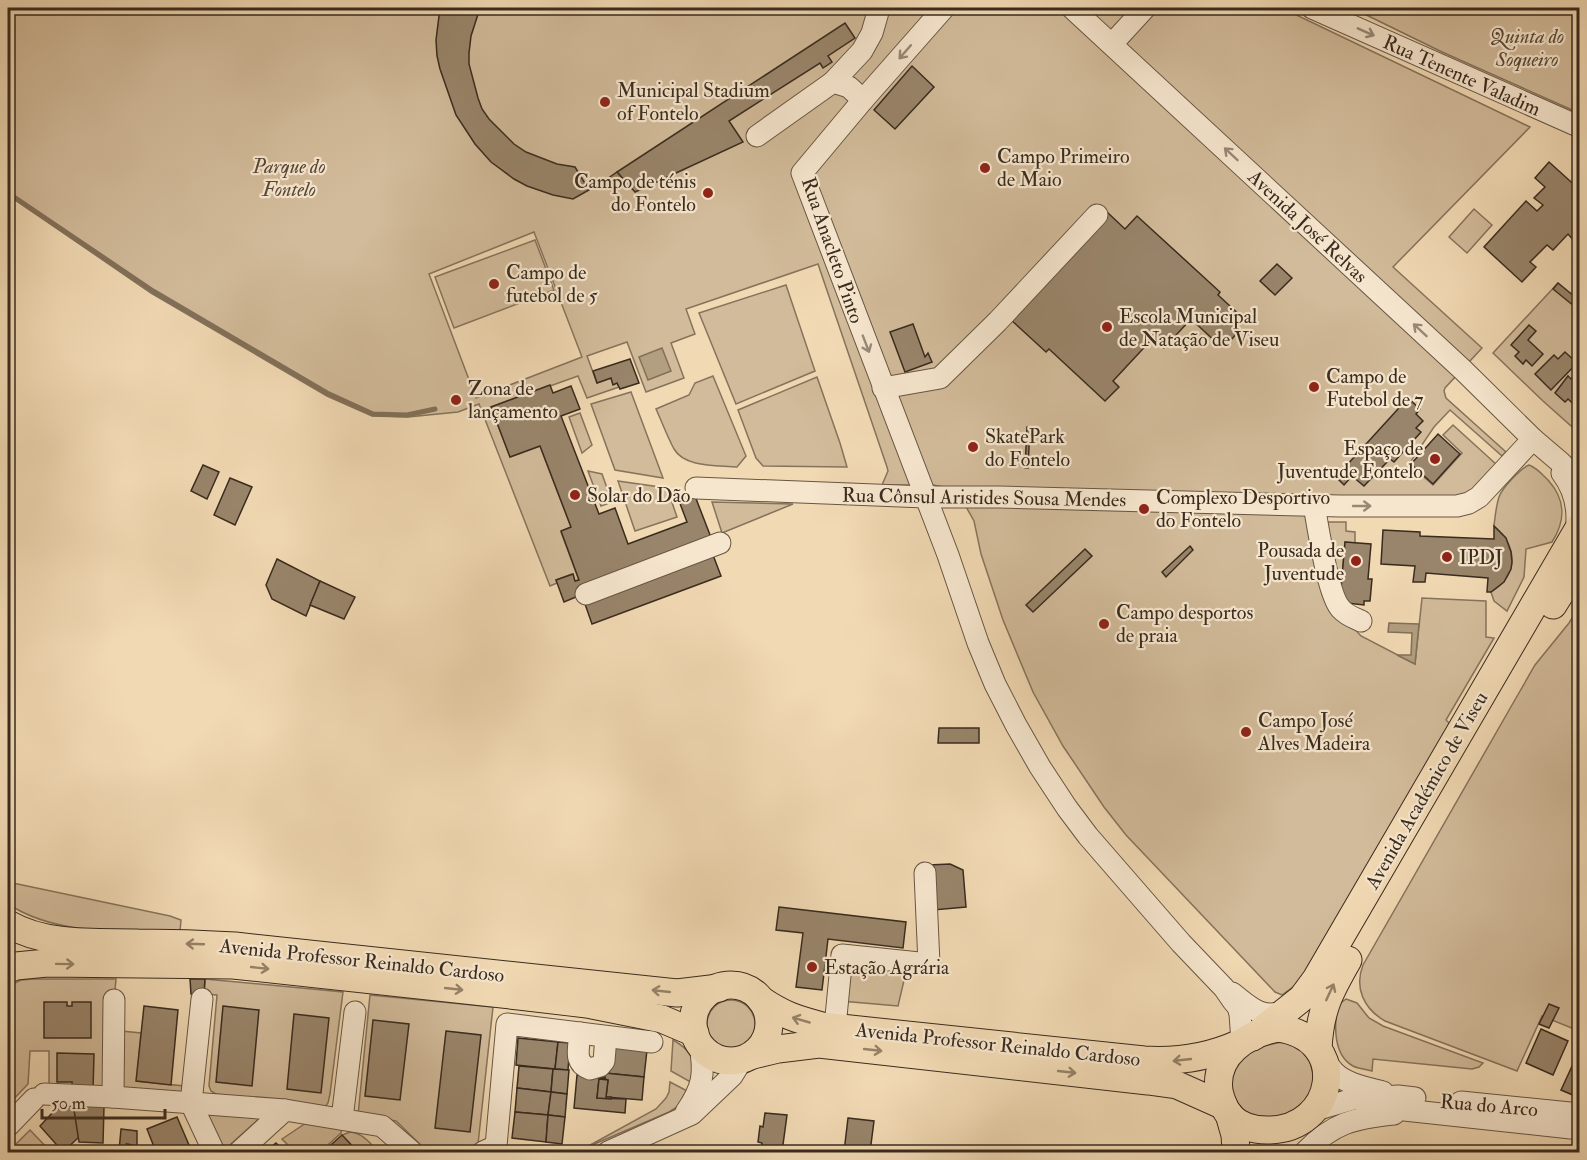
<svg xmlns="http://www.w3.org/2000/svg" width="1587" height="1160" font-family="'IM FELL Double Pica',serif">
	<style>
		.green { fill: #d2bb9a; stroke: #86735c; stroke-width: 1.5; fill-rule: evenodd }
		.water { fill: #b29e80; stroke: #827059; stroke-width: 1.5 }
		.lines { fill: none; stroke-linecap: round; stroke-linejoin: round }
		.stream { stroke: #827059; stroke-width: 5 }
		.building { fill: #99856b; stroke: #392b1e; stroke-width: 1.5 }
		.minor-casing { stroke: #675643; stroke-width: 23 }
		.major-casing { stroke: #392b1e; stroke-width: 29 }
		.minor { stroke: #f6e6ce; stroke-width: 21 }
		.major { stroke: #f1d9b3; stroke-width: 27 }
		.oneway { stroke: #988876 }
		.oneway2 { stroke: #958268 }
		.poi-dot { fill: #8f2418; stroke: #f6e6ce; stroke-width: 2 }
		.labels { text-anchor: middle; stroke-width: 4.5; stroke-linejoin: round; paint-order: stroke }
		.park-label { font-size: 20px; font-style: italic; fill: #584837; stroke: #f6e6ce }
		.street-label { font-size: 20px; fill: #392b1e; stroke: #f6e6ce }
		.poi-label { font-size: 20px; fill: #392b1e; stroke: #f6e6ce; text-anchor: start }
	</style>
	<rect width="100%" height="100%" fill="#f1d9b3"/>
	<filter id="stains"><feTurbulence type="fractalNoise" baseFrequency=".00333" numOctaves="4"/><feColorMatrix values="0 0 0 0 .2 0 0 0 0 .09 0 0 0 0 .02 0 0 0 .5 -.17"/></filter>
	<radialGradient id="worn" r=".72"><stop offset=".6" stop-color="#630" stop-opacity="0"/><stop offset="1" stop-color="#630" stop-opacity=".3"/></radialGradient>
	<!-- green -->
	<g class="green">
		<path d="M8,8H1282L1530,127L1393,267L1482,348L1445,388L1444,391L1446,398L1506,452L1502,456L1450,410L1434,427L1409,464L1433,485L1462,453L1443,435L1453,425L1497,465L1480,484L1462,497H1321L1336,609L1361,636L1415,664L1422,598L1486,601V637L1494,638L1446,720L1451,725L1312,966L1297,984L1282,995L1275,992L1126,835L1104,807L1063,746L1033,692L1003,620L981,554L974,521L956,489L933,485H882L888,471L887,467L818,264L686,309L695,334L671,343L684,378L646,392L627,342L587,356L597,383L611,378L613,384L617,383L619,387L587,398L578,376L491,407L510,457L540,446L571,527L561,532L579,580L575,581L572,574L556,580L557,583L550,586L479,404L458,412L408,417L372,416L327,396L151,293L8,195ZM534,232L582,357L476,398L429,274Z"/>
		<polygon points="1352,8 1579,8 1579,113 1442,52"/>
		<polygon points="1474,209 1492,225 1467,253 1449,237"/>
		<polygon points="535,240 554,290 454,328 435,277"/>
		<polygon points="1558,283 1579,301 1579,433 1543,401 1493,353"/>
		<polygon points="786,285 815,371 736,404 699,313"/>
		<path d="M713,376L746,456L737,467C718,465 685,468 674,449C667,436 662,422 656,409L689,395L695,383Z"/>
		<polygon points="817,377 840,443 847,467 763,466 756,458 738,410"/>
		<polygon points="631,392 663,478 615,470 591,404"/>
		<polygon points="580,413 592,445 582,453 569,417"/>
		<path d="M1529,465C1537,468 1542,474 1548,480C1566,500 1566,520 1552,542L1526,549L1524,577L1507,611L1494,601L1491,592C1519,574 1518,547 1494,526C1495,517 1496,506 1499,497C1502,488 1521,468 1529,465Z"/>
		<polygon points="588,471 602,474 612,502 601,506"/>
		<polygon points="618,481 667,488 677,517 635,531"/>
		<polygon points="712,502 793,504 722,533"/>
		<polygon points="1326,522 1346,522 1346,531 1355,532 1355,543 1345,542 1340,600"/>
		<path d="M1579,607V1031L1542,1016L1517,1071L1385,1021C1364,1009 1354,988 1363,965L1516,698L1535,665L1569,623Z"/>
		<path d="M8,882L170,916L181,920L180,931C122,930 59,937 8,904Z"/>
		<polygon points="846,964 906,972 898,1006 841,1001"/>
		<polygon points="33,979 116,979 106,1094 49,1092 49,1051 30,1051 28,1084 8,1105 8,986 21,980"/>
		<polygon points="205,979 343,992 330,1094 328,1103 324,1108 216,1094 211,1091 209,1086 217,995 204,994"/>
		<polygon points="370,995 493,1007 478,1144 461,1152 428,1152 396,1121 358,1115"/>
		<path d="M1346,999L1357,1003L1369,1018L1383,1026L1483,1063L1479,1067L1472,1069L1373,1059L1372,1071C1366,1069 1359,1069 1353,1066C1333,1055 1334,1025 1338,1005Z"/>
		<circle cx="731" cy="1024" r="24"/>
		<polygon points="121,1031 141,1033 137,1081 184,1086 183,1098 122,1091"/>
		<path d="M673,1040C695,1052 693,1061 694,1084L671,1071Z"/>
		<path d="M1282,1042C1296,1044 1304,1049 1310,1062C1313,1072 1315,1079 1312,1089C1305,1109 1269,1127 1250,1115C1238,1106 1230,1096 1232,1081C1235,1054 1258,1046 1282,1042Z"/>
		<polygon points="670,1082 691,1093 677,1107 669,1112 583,1149 656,1109 666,1098 669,1092"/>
		<polygon points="204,1110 261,1117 222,1152"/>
		<polygon points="306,1123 342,1128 341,1133 320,1152 295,1152 282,1139"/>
		<polygon points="30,1130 51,1152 8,1152"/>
		<path d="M350,1132C362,1133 368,1141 375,1148L370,1152H358L342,1135Z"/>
	</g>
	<!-- water -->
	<g class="water">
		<polygon points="662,348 671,371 648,380 639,357"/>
		<polygon points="1389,623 1419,624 1415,664 1397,655 1411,655 1412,633 1388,632"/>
	</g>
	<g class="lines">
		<!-- stream -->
		<polyline class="stream" points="8,193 153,291 327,393 373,414 407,415 435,409"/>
	</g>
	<!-- building -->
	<g class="building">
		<polygon points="440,8 480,8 471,36 469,53 469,64 478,98 482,109 489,119 514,144 526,152 557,164 575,167 589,190 573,199 553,195 527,186 514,179 491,162 475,144 456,115 440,69 437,56 436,40"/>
		<polygon points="845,23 855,38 828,56 832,62 823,68 820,63 729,121 743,142 635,192 617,172"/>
		<polygon points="912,66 934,87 895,129 874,110"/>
		<polygon points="1549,162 1580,190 1580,237 1575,242 1568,234 1553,250 1547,245 1530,262 1536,267 1522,282 1484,247 1526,201 1537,211 1543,205 1534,198 1545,187 1535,178"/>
		<polygon points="617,172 624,180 611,188 604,181"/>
		<polygon points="1107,212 1125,229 1137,216 1220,292 1218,295 1244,319 1235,328 1239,331 1230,341 1226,337 1219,345 1191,319 1164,348 1153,338 1113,381 1119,387 1105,401 1049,349 1046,352 1009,318"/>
		<polygon points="1277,264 1292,278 1275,295 1260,281"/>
		<polygon points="1558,283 1580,301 1580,311 1553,289"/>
		<polygon points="913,324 925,357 928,353 932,362 905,372 890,332"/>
		<polygon points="1529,325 1536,331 1528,340 1543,354 1532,366 1526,360 1523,364 1515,356 1519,352 1511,345"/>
		<polygon points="1565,352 1577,363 1551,390 1535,374 1554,355 1558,359"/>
		<polygon points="630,359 639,383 620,389 617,383 613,385 611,378 597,383 593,371"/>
		<polygon points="1580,370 1580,410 1568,399 1565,402 1555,393 1568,376 1571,379"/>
		<polygon points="550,385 553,393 571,386 580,409 561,416 599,514 615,508 628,544 687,522 676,493 695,496 712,540 564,602 556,580 573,574 575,581 579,580 561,531 571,527 540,446 510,457 491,407"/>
		<polygon points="1408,398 1420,409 1416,414 1423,421 1416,428 1421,432 1394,462 1390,459 1364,486 1352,476 1344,485 1336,477"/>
		<polygon points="1027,427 1030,427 1028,468 1025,468"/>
		<polygon points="1438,434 1460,454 1433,484 1411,464"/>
		<polygon points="203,465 219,472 207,499 191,491"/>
		<polygon points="230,478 252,487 235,525 214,515"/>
		<polygon points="1494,526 1506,538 1511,552 1512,562 1511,569 1504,582 1491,592 1487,592 1488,578 1426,573 1425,582 1413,582 1415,566 1381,564 1383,530 1420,532 1420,536 1494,539"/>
		<polygon points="1345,542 1371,544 1368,579 1372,579 1370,601 1364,601 1364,605 1347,603 1340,600"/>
		<polygon points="1190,546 1193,550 1166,577 1162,572"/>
		<polygon points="1085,549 1092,556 1033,612 1026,605"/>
		<polygon points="713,555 721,576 592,624 585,604"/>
		<polygon points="277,559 320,581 306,616 272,599 266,585"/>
		<polygon points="320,581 355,597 344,619 310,605"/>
		<polygon points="939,728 979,728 979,743 938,743"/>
		<polygon points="950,864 963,870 966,907 933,910 929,865"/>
		<polygon points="779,907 906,922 903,948 828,939 822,990 796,987 803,933 776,930"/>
		<polygon points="190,979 205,979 204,994 191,994"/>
		<polygon points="44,1002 67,1002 67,1006 72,1006 72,1002 91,1002 91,1038 44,1038"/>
		<polygon points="1549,1004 1559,1008 1549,1028 1539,1024"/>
		<polygon points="144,1006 178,1010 171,1085 136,1081"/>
		<polygon points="223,1006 259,1010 252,1086 216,1082"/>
		<polygon points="294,1014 329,1018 321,1093 287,1089"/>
		<polygon points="373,1020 409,1024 400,1100 365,1096"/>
		<polygon points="1541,1029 1568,1041 1553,1075 1526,1063"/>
		<polygon points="446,1031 481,1035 470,1132 435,1128"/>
		<polygon points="518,1038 558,1042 555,1069 516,1065"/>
		<polygon points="558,1042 570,1043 568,1070 555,1069"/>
		<polygon points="613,1046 647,1050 644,1077 605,1073"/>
		<polygon points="57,1053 94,1054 93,1091 72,1090 72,1082 57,1082"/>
		<polygon points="1574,1062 1580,1064 1580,1098 1561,1090"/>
		<polygon points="519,1066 553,1069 551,1092 517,1088"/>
		<polygon points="553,1069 569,1070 567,1094 551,1092"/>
		<polygon points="605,1073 644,1077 642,1100 606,1097 608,1080 605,1079"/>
		<polygon points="577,1075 605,1078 605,1079 599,1079 597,1098 626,1099 625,1113 574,1108"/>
		<polygon points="599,1079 608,1080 606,1097 611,1097 611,1099 597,1098"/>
		<polygon points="517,1088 551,1092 548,1115 515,1112"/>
		<polygon points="551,1092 567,1094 565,1117 548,1115"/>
		<polygon points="73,1103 79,1137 63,1152 40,1126 55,1110"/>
		<polygon points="73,1103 104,1107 103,1143 79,1142"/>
		<polygon points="515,1112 548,1115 546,1142 512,1138"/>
		<polygon points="765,1113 787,1115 782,1152 761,1152 762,1143 758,1142 760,1126 763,1127"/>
		<polygon points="548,1115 565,1117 562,1144 546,1142"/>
		<polygon points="177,1117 192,1152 156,1152 147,1129"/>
		<polygon points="848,1118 874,1121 870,1152 844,1152"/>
		<polygon points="121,1129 137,1131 137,1146 127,1144 134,1152 119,1151"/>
		<polygon points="342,1135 358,1152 323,1152"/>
		<polygon points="276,1143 285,1152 265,1152"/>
	</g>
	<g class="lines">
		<!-- minor casing -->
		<g class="minor-casing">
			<g id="minor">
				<polyline points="944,8 863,100 802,173 948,555 978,643 995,684 1016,725 1040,767 1067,808 1088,836 1181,943 1224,988 1233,1001 1238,1007 1240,1014 1242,1042"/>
				<polyline points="1072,8 1463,370 1533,439 1560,462 1580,482"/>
				<polyline points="1312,8 1580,127"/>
				<polyline points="1112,44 1145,8"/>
				<polyline points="833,82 862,51 872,33 878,12"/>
				<polyline points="757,136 833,82 849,87 863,100"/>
				<polyline points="883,388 940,378 998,321 1097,215"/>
				<path d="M1562,473C1575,490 1579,511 1576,532"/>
				<polyline points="696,488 925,497 999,497 1340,506 1457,506 1469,503 1479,497 1533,439"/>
				<path d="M1314,505C1318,527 1328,596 1341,609C1346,615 1354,618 1361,621"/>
				<polyline points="586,594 720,543"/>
				<path d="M1232,993C1252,1008 1261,1020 1287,1011"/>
				<polyline points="202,999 191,1103 214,1152"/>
				<polyline points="835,1027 842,955 929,964 925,873"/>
				<path d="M580,1033C579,1048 573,1063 590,1069L600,1066L604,1061L606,1037"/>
				<path d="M1323,1057C1327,1062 1330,1068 1335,1073C1346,1084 1368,1088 1383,1092"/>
				<polyline points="44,1094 113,1097 285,1110"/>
				<polyline points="113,1097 114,1000"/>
				<polyline points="1461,1102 1580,1114"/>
				<polyline points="1312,1111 1353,1099 1398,1096 1415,1098"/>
				<path d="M686,1112C703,1087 705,1074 700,1045"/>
				<polyline points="342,1119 355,1012"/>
				<polyline points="8,1126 34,1099"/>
				<polyline points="239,1152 285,1110 382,1126 412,1152"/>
				<polyline points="483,1152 496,1146 507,1024 652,1042"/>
				<polyline points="608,1152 692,1114 732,1076 742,1060"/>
				<path d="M1305,1152C1333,1123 1354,1118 1394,1114L1395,1109L1580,1129"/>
			</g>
		</g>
		<!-- major casing -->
		<g class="major-casing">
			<g id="major">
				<polyline points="1553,605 1563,589 1580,567"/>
				<path d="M8,924C46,946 95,942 138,943C171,943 203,944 235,946L677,993L719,988"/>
				<polyline points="8,969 16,966 47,963 233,965 519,996 587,1004 662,1019 695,1033"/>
				<circle cx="731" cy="1023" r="38"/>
				<path d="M761,1000C783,1015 796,1019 822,1026L1144,1060C1177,1062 1207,1058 1238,1044"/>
				<path d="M1278,1028C1352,1038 1336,1131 1267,1130C1254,1130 1239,1126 1230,1116C1224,1109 1221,1100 1219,1091C1214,1054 1247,1034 1278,1028Z"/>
				<polyline points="1253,1037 1302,998 1316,979 1580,526"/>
				<path d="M1318,1049C1320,1010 1329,993 1348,960"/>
				<polyline points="753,1055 778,1049 819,1044 1148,1081 1177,1085 1224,1106"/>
				<polyline points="1229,1114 1235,1135 1236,1152"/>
			</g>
		</g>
		<!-- minor -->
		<use href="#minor" class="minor"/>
		<!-- major -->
		<use href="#major" class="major"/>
	</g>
	<!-- one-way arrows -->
	<defs><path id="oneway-shaft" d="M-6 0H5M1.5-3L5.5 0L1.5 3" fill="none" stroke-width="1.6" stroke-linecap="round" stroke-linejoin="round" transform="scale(1.5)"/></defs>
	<g class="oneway">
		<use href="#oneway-shaft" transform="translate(1366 32) rotate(24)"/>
		<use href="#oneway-shaft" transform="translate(905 52) rotate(131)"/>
		<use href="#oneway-shaft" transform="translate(1231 154) rotate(-137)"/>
		<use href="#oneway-shaft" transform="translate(1420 330) rotate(-137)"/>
		<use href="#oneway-shaft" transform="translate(866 344) rotate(69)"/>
		<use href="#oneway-shaft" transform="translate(1362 506)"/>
	</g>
	<g class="oneway2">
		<use href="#oneway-shaft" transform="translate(195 944) rotate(-178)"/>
		<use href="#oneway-shaft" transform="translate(65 964) rotate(1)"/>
		<use href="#oneway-shaft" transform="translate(260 968) rotate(6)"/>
		<use href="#oneway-shaft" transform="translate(454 989) rotate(6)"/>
		<use href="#oneway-shaft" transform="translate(661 991) rotate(-174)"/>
		<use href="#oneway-shaft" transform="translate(1330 992) rotate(-65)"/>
		<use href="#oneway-shaft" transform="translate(801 1020) rotate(-164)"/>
		<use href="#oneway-shaft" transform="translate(873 1050) rotate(6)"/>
		<use href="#oneway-shaft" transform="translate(1182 1060) rotate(174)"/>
		<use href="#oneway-shaft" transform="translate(1067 1072) rotate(6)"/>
	</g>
	<!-- markers -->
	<g class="poi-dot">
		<circle cx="605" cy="102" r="6"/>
		<circle cx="985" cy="168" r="6"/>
		<circle cx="708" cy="193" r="6"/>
		<circle cx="494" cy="284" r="6"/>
		<circle cx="1107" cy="327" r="6"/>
		<circle cx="1314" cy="387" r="6"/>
		<circle cx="456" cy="400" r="6"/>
		<circle cx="973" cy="447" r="6"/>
		<circle cx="1435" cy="459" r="6"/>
		<circle cx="575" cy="495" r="6"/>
		<circle cx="1144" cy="509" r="6"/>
		<circle cx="1447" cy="557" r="6"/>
		<circle cx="1356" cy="561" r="6"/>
		<circle cx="1104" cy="624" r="6"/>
		<circle cx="1246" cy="732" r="6"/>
		<circle cx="812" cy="967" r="6"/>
	</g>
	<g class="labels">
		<!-- park labels -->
		<g class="park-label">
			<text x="1527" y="43">Quinta do<tspan x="1527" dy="23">Soqueiro</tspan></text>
			<text x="289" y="173">Parque do<tspan x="289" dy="23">Fontelo</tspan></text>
		</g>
		<!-- street labels -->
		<g class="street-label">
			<text transform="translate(1462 75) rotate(24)" y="7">Rua Tenente Valadim</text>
			<text transform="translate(1308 226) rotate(43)" y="7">Avenida José Relvas</text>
			<text transform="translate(833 250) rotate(71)" y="7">Rua Anacleto Pinto</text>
			<text transform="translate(984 497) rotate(1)" y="7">Rua Cônsul Aristides Sousa Mendes</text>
			<text transform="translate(1426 790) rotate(-60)" y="7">Avenida Académico de Viseu</text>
			<text transform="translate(362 960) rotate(6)" y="7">Avenida Professor Reinaldo Cardoso</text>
			<text transform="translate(998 1044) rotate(6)" y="7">Avenida Professor Reinaldo Cardoso</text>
			<text transform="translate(1489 1105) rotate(5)" y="7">Rua do Arco</text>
		</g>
		<!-- poi labels -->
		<g class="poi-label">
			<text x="617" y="97">Municipal Stadium<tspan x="617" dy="23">of Fontelo</tspan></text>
			<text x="997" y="163">Campo Primeiro<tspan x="997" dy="23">de Maio</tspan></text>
			<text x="696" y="188" text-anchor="end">Campo de ténis<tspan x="696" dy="23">do Fontelo</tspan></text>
			<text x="506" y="279">Campo de<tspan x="506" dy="23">futebol de 5</tspan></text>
			<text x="1119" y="323">Escola Municipal<tspan x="1119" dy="23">de Natação de Viseu</tspan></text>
			<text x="1326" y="383">Campo de<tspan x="1326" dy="23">Futebol de 7</tspan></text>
			<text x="468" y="395">Zona de<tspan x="468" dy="23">lançamento</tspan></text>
			<text x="985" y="443">SkatePark<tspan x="985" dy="23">do Fontelo</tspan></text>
			<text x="1423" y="455" text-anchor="end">Espaço de<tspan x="1423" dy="23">Juventude Fontelo</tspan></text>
			<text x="587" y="502">Solar do Dão</text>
			<text x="1156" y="504">Complexo Desportivo<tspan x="1156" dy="23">do Fontelo</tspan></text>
			<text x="1344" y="557" text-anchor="end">Pousada de<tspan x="1344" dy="23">Juventude</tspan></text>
			<text x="1459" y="564">IPDJ</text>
			<text x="1116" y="619">Campo desportos<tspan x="1116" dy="23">de praia</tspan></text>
			<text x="1258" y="727">Campo José<tspan x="1258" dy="23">Alves Madeira</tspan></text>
			<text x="824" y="974">Estação Agrária</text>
		</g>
	</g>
	<!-- margin -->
	<rect width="1587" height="1160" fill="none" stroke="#f1d9b3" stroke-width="30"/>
	<rect x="9" y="9" width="1569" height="1142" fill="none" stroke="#392b1e" stroke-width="3"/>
	<rect x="15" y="15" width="1557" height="1130" fill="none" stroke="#392b1e" stroke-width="1.5"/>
	<!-- scale -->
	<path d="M42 1109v9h123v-9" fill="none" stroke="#392b1e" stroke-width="3"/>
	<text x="51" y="1109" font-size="18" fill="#392b1e" stroke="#f6e6ce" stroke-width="4.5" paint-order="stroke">50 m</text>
	<rect width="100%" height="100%" filter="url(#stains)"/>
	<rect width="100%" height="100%" fill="url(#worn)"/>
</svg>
